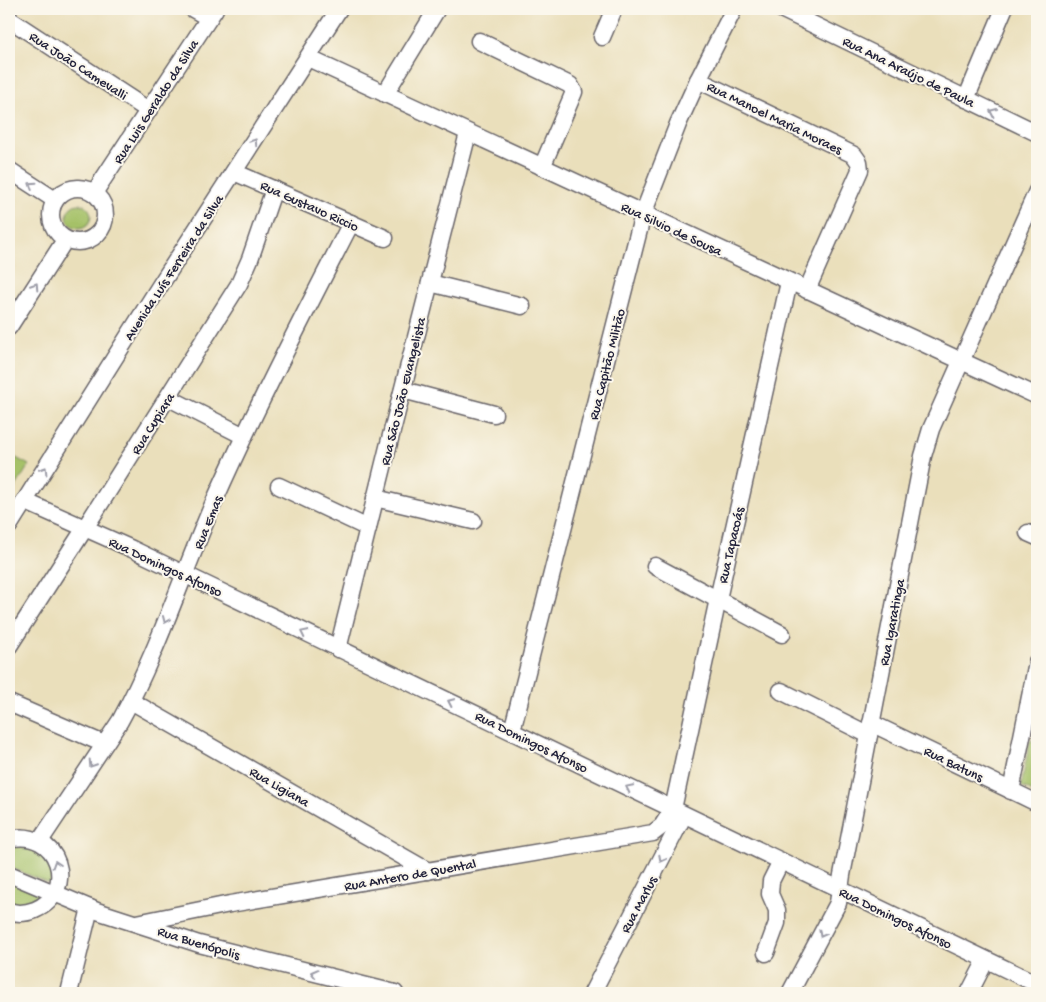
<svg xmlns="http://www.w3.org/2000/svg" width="1046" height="1002" font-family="'Gochi Hand',sans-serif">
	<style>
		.green { fill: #a5c168; stroke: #647252 }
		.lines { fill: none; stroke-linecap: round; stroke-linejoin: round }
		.minor-casing { stroke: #686468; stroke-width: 19 }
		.minor { stroke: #fff; stroke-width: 16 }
		.oneway { stroke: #9c9ca7 }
		.labels { text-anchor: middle; stroke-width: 4; stroke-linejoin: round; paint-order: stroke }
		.street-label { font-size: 14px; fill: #22223b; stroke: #fbf7ec }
	</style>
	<rect width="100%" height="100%" fill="#fbf7ec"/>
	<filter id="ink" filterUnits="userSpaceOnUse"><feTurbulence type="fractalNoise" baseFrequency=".02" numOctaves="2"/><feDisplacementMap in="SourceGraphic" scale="10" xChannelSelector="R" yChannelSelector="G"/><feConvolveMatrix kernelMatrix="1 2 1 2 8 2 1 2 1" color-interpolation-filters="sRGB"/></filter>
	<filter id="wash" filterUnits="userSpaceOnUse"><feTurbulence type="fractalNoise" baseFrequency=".0096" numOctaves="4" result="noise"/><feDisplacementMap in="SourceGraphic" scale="20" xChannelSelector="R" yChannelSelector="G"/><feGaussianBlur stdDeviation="1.12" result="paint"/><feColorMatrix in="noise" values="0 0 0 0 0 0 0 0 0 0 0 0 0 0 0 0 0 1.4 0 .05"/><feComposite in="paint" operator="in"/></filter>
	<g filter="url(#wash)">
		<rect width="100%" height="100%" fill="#eadfbb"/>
		<!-- green -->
		<g class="green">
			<circle cx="79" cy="216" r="12"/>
			<polygon points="9,454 29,465 9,498"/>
			<polygon points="1030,740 1037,743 1037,794 1021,786"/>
			<polygon points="25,842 51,857 53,885 9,867 9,845"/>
			<path d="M9,876L48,892C36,902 24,909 9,902Z"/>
		</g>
	</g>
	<g filter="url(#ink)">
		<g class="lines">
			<!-- minor casing -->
			<g class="minor-casing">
				<g id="minor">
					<polyline points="193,9 209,18"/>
					<polyline points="781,9 1037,133"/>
					<polyline points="9,19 148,110"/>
					<polyline points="602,37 614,9"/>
					<polyline points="479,41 570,85 574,92 542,167"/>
					<polyline points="308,58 1037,396"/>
					<polyline points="698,80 854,155 859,162 860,170 807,290"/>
					<polyline points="385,94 437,9"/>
					<polyline points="966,99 1004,9"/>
					<polyline points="9,170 55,200"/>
					<polyline points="234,172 385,238"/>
					<circle cx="78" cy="215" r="27"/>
					<polyline points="94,193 215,9"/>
					<polyline points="430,283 522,306"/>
					<polyline points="9,327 65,240"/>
					<polyline points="403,390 494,414"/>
					<polyline points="169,398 244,436"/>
					<polyline points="279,486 368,528"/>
					<polyline points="375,498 473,521"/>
					<polyline points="24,501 132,549 1037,984"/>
					<polyline points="9,526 161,284 339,9"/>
					<polyline points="1028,533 1037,537"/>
					<polyline points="655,566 782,634"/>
					<polyline points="9,646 85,528 239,284 250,259 274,189"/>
					<polyline points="338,649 388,447 468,133"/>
					<polyline points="781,691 869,735"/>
					<polyline points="131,701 428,871"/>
					<polyline points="9,703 104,744"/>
					<polyline points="871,723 1037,803"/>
					<polyline points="512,731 643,214 678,124 698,80 734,9"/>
					<polyline points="1011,791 1037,662"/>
					<path d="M9,839C59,827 79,891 35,910C27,913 17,914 9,911"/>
					<path d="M40,841L120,721C158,652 182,575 214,502C256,407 304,315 351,223"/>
					<polyline points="9,874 97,911 199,944 395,993"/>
					<polyline points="137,923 230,904 653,833 662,826 673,809 718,599 789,282"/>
					<polyline points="766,953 777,923 777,910 770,894 771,881 781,861"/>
					<polyline points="69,993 90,908"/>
					<polyline points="592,993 684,815"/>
					<polyline points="790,993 838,903 842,875 923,456 931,429 1037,191"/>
					<polyline points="969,993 986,960"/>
				</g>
			</g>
			<!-- minor -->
			<use href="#minor" class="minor"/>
		</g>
		<!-- one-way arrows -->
		<defs><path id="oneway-chevron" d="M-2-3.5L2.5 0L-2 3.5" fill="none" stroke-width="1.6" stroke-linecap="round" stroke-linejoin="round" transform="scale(1.25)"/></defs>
		<g class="oneway">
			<use href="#oneway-chevron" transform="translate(993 112) rotate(-155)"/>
			<use href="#oneway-chevron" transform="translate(254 142) rotate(-57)"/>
			<use href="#oneway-chevron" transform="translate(32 185) rotate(-147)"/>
			<use href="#oneway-chevron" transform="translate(35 286) rotate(-57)"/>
			<use href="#oneway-chevron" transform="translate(44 470) rotate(-58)"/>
			<use href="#oneway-chevron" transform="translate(166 620) rotate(113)"/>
			<use href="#oneway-chevron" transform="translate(304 633) rotate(-154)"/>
			<use href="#oneway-chevron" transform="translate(451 702) rotate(-155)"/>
			<use href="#oneway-chevron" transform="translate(92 764) rotate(123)"/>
			<use href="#oneway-chevron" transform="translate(629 788) rotate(-154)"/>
			<use href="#oneway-chevron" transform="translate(662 859) rotate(118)"/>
			<use href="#oneway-chevron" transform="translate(56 864) rotate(-108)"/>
			<use href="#oneway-chevron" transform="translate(822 934) rotate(119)"/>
			<use href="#oneway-chevron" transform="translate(314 973) rotate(-166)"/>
		</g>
	</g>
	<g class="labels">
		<!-- street labels -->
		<g class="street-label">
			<text transform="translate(79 65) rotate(33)" y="5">Rua João Camevalli</text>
			<text transform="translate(909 71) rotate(26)" y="5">Rua Ana Araújo de Paula</text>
			<text transform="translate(155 101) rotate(-57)" y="5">Rua Luis Geraldo da Silva</text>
			<text transform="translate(775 117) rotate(26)" y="5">Rua Manoel Maria Moraes</text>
			<text transform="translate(310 205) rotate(24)" y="5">Rua Gustavo Riccio</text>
			<text transform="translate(672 228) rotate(25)" y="5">Rua Silvio de Sousa</text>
			<text transform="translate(173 267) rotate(-57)" y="5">Avenida Luís Ferreira da Silva</text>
			<text transform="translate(606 364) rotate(-76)" y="5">Rua Capitão Militão</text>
			<text transform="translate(402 391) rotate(-76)" y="5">Rua São João Evangelista</text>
			<text transform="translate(152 423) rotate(-58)" y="5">Rua Cupiara</text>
			<text transform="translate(207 522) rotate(-68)" y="5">Rua Emas</text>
			<text transform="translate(730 545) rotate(-77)" y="5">Rua Tapacoás</text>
			<text transform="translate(166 566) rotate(25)" y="5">Rua Domingos Afonso</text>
			<text transform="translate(891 622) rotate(-79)" y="5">Rua Igaratinga</text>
			<text transform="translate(532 741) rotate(26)" y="5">Rua Domingos Afonso</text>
			<text transform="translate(954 763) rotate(26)" y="5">Rua Batuns</text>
			<text transform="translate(280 786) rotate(30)" y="5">Rua Ligiana</text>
			<text transform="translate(410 874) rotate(-10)" y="5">Rua Antero de Quental</text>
			<text transform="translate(638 904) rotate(-62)" y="5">Rua Marlus</text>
			<text transform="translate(896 917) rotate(26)" y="5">Rua Domingos Afonso</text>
			<text transform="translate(199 942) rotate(17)" y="5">Rua Buenópolis</text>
		</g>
	</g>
	<!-- margin -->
	<rect width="1046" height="1002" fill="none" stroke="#fbf7ec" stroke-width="30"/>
</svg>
